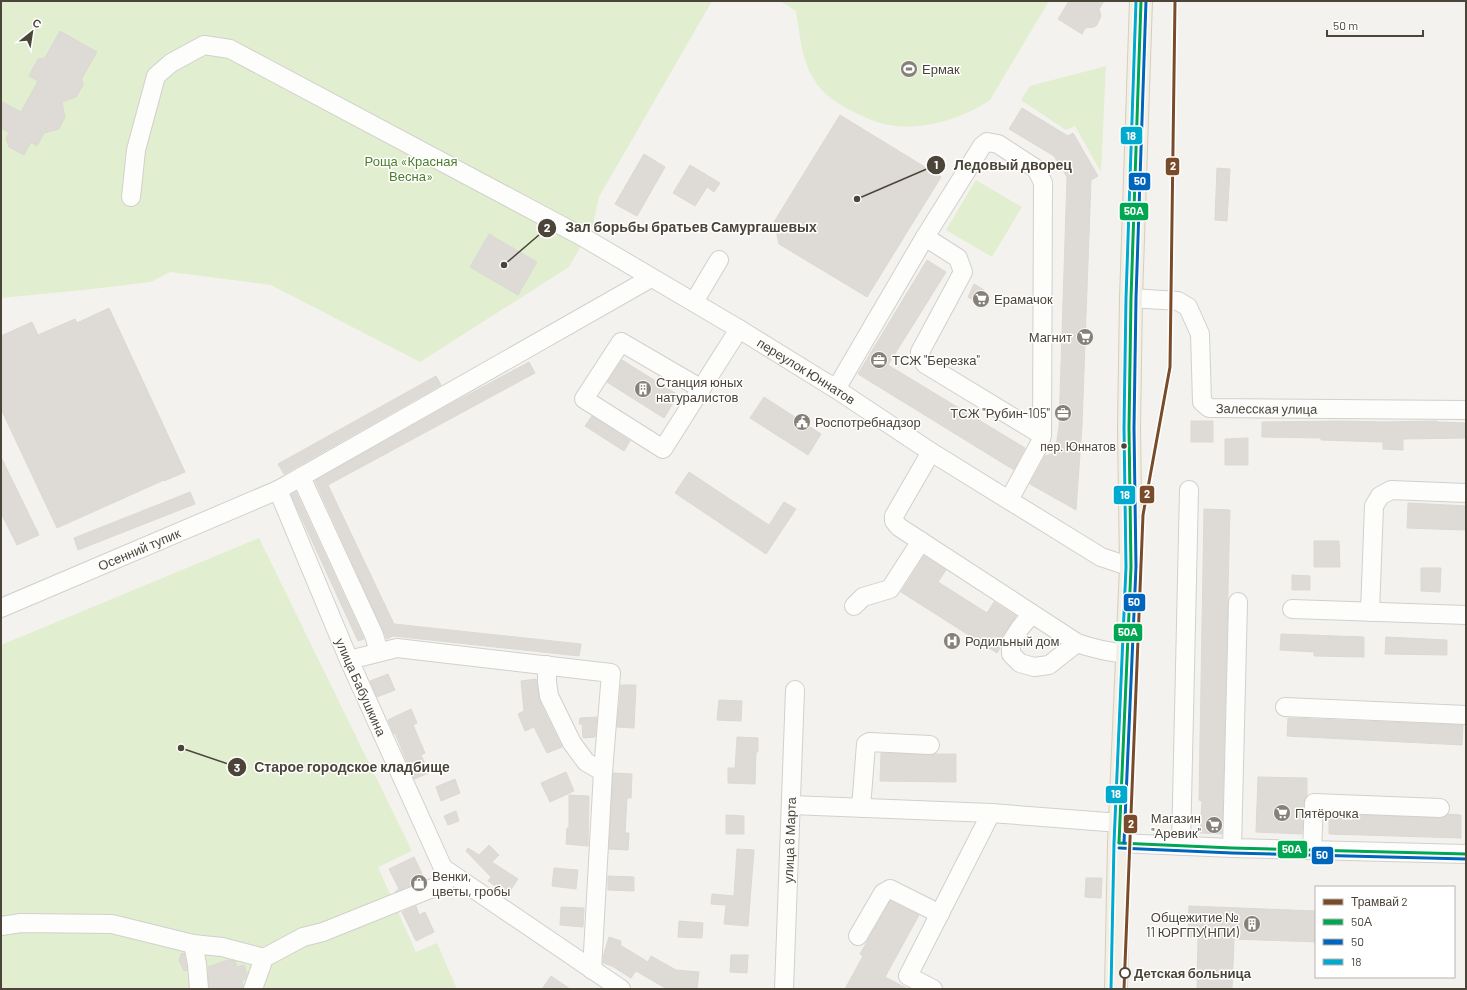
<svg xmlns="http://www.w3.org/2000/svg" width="1467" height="990" font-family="Barlow,sans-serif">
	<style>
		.green { fill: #e1eecf }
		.building { fill: #dedbd6; stroke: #dcd9d4 }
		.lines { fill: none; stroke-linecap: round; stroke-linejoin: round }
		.minor-casing { stroke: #d2d0cb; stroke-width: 20 }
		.major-casing { stroke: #d6cebb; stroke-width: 24 }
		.minor { stroke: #fdfdfc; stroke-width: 18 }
		.major { stroke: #f2efe6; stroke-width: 22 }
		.bus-1-casing { stroke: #fff; stroke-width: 6 }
		.bus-2-casing { stroke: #fff; stroke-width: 6 }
		.bus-3-casing { stroke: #fff; stroke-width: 6 }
		.bus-1 { stroke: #00a651; stroke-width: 3 }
		.bus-2 { stroke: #0065bd; stroke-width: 3 }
		.bus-3 { stroke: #00a9ce; stroke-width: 3 }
		.tram-1-casing { stroke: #fff; stroke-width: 6 }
		.tram-1 { stroke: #7a4b2a; stroke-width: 3 }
		.bus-dot { fill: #4b4439; stroke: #fff; stroke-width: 1.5 }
		.stop-dot { fill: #fff; stroke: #4b4439; stroke-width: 2 }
		.labels { text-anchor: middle; stroke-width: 3; stroke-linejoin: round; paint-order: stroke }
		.bus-label { font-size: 12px; fill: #4b4439; stroke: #fff; text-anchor: end }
		.poi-label { font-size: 13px; fill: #4b4439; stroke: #fff; text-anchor: start }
		.park-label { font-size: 13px; fill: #4a7f2a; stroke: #fff }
		.street-label { font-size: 13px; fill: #4b4439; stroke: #fff }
		.stop-label { font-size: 13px; font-weight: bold; fill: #4b4439; stroke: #fff; text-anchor: start }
		.leader { fill: none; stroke: #4b4439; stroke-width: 1.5 }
		.callout-dot { fill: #4b4439; stroke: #fff; stroke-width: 1.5 }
		.mark-label { font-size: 12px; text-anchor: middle; font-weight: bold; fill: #fff }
		.callout-label { font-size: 14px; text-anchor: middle; font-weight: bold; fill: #4b4439; stroke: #fff; stroke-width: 3; stroke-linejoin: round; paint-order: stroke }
		.line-badge { stroke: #fff; stroke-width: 1.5 }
		.badge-label { font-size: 11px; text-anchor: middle; font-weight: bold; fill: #fff }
	</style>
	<rect width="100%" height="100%" fill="#f4f2ee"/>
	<!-- green -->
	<g class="green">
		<polygon points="1,1 712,1 599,197 593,224 569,267 420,362 271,285 170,272 151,282 84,290 1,298"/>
		<path d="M780,1H1049L990,100C962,119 922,131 889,125C876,123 864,117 852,111C836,103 822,94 813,78C801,58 800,34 796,11Z"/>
		<polygon points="1106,66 1101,172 1075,126 1066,130 1021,100 1030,86"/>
		<polygon points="976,180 1022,207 992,257 946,230"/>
		<polygon points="259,538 412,851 378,867 416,952 437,943 457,989 1,989 1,645"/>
	</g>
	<!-- building -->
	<g class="building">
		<polygon points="1069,1 1104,1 1099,9 1101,16 1097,25 1094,27 1085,28 1082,34 1058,19"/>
		<polygon points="60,31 97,52 82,78 83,85 76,97 62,102 65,117 59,129 44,133 37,146 31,142 24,155 9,147 6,138 9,133 1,128 1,101 21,112 38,81 29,76 38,59 45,58"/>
		<polygon points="1022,108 1068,136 1073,133 1098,176 1091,180 1082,426 1076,510 1030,484 1045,456 1055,453 1059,427 1067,177 1054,156 1009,129"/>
		<polygon points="840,115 941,177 867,297 779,244 774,222"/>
		<polygon points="644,154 665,167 637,216 615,204"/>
		<polygon points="690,165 720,183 714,192 707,187 695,206 673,193"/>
		<polygon points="1217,168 1230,169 1227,221 1215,220"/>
		<polygon points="489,234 537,262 518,295 470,267"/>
		<polygon points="927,260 946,272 888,365 1025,448 1014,470 858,374"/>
		<polygon points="974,284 984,290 978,303 968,297"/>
		<polygon points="109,308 185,472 164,481 164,480 57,528 1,409 1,336 32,322 38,335 75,319 77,323"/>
		<polygon points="622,360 678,395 664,418 607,382"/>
		<polygon points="529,362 535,373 328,485 394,624 581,644 579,656 393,636 387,639 315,481 451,404"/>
		<polygon points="436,376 441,385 284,474 278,464"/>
		<polygon points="764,397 821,434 808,455 750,418"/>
		<polygon points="592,416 630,441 624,451 585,426"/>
		<rect x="1191" y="421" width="22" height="21"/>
		<polygon points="1340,421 1383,422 1437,421 1437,422 1465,423 1465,438 1403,439 1403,450 1383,449 1383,442 1321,440 1321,438 1262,437 1262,422"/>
		<polygon points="1248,438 1248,465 1225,465 1225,439"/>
		<polygon points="1,457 39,535 17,545 1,513"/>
		<polygon points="689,472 769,525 784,502 796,509 766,554 675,493"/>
		<polygon points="190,492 195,504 78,550 74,538"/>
		<polygon points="296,492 364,639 358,641 291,495"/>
		<polygon points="1408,503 1466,506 1466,530 1407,528"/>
		<polygon points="1204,509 1230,510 1222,834 1200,833 1202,801 1199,800"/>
		<polygon points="1314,541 1339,541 1340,567 1314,567"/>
		<polygon points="924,556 946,570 938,582 987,613 994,602 1016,616 1002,636 1000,648 997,653 901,592"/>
		<polygon points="1421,568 1441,568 1440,592 1421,591"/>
		<polygon points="1292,575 1310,576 1310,590 1292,590"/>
		<polygon points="1281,634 1364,637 1364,657 1314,656 1314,652 1280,650"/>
		<polygon points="1386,637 1447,640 1447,655 1385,654"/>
		<polygon points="388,674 395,690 377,697 370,681"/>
		<polygon points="536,679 541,704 562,747 547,753 534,727 525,731 518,714 524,711 521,681"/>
		<polygon points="621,685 636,685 634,728 617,727"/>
		<polygon points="719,700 742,701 741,721 717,720"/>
		<polygon points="411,709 417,723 413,725 425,753 421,755 429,773 414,779 395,733 394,734 388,720"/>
		<polygon points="597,717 595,737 583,738 582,724 579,724 580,718"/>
		<polygon points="1288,718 1463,725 1462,745 1287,736"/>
		<polygon points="737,737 758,738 758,752 756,752 755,784 728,783 728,768 735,768"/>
		<polygon points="881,753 929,755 935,754 956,754 956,782 880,781"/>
		<polygon points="566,772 574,791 550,802 541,783"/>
		<polygon points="613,773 632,774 631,798 627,798 625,833 629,833 628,850 609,849"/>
		<polygon points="1258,777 1307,778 1307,796 1304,803 1302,834 1256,832"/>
		<polygon points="455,779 460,793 441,801 436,787"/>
		<polygon points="569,795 589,796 588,846 566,844 567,828 569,828"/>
		<polygon points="456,811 459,821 448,825 444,816"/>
		<polygon points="1329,814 1440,818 1445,817 1448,814 1461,815 1461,838 1329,834"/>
		<polygon points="726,815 744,816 744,834 726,834"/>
		<polygon points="489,845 499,855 492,862 518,879 508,894 488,881 491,877 466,851 468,848 479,855"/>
		<polygon points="737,849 754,850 748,926 724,924 726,905 711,904 712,894 734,896"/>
		<polygon points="414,857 425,880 395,892 399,889 389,869"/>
		<polygon points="554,868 578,870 576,889 552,886"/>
		<polygon points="608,876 634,877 634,891 608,890"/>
		<polygon points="1086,878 1102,878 1101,898 1085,897"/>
		<polygon points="890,901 919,915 885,977 908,989 845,989 863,956 860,954"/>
		<polygon points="416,906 419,915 425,912 434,932 416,941 402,912"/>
		<polygon points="1189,906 1316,911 1316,942 1234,939 1232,989 1197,989 1198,937 1188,937"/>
		<polygon points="561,907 584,908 583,927 560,925"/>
		<polygon points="679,921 703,923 702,938 678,937"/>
		<polygon points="609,937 621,941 620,945 648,962 651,956 676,970 699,972 697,989 667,989 636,971 631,978 612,966 603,963 603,957"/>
		<polygon points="184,953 187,970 184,971 179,960 181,954"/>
		<polygon points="731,955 748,955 747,973 730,972"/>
		<polygon points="228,960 235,961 237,967 244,965 247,974 245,979 242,981 243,985 243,989 209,989 208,967"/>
		<polygon points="551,976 570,989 542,989"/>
	</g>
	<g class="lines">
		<!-- minor casing -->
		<g class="minor-casing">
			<g id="minor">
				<path id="s1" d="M131,197L136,150L156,76L171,63L204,45L230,49L583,237L739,329L836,389L931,452L1101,557L1131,567"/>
				<polyline points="925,237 958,258 963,272 920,352 921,357 925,364 1042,435"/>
				<path id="s2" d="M1131,298L1178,301L1188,307L1200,334L1202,402L1209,408L1466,410"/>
				<polyline points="694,302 719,260"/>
				<polyline points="700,388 621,342 584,399 663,449 739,329"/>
				<polyline points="836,389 925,237 982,146 987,142 998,144 1035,168 1039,174 1043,183 1042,435 1040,443 1009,500"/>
				<path d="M931,452L894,516V521L899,527L1077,643C1094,649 1109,652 1127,654"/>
				<polyline points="301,477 374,635 379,652"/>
				<polyline points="854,606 863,597 890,589 921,541"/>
				<path id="s3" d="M1,608L278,490L651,278"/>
				<polyline points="1292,609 1466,615"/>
				<polyline points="1370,612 1374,506 1380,496 1391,490 1466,493"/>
				<polyline points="1032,614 1020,628 1011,642 1011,654 1020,663 1034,667 1049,665 1077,643"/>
				<polyline points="349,660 397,648 611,673 603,772 592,970"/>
				<polyline points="547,665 547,682 549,696 572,743 586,762 603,772"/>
				<polyline points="1285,707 1466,715"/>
				<polyline points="791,805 991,813"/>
				<polyline points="861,808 866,744 869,742 930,745"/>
				<polyline points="1119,843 1232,848 1466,854"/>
				<polyline points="1181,846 1189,490"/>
				<polyline points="1232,848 1238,602"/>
				<polyline points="1312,850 1314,803 1440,808"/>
				<polyline points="443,868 621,989"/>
				<polyline points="1,926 21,923 112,924 193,944"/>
				<polyline points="858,936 883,893 890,889 940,914"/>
				<polyline points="199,989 197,964 193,944 222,947 264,958"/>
				<polyline points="253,989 264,958 303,937 323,932 445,883 443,868 349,660 278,490"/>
				<path id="s4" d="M784,989L795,690"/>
				<polyline points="933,989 908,976 991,813 1120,823"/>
			</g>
		</g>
		<!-- major casing -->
		<g class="major-casing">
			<polyline id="major" points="1116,989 1119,843 1131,567 1129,428 1131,298 1141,1"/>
		</g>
		<!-- minor -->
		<use href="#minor" class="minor"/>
		<!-- major -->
		<use href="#major" class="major"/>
		<!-- bus-1 casing -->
		<g class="bus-1-casing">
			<g id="bus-1">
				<polyline points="1119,843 1131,567 1129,428 1131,298 1141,1"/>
				<polyline points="1119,843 1232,848 1466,854"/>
			</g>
		</g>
		<!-- bus-2 casing -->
		<g class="bus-2-casing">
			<g id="bus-2">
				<polyline points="1124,843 1136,567 1134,428 1136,298 1146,1"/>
				<polyline points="1119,848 1232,853 1466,859"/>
			</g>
		</g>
		<!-- bus-3 casing -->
		<g class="bus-3-casing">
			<polyline id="bus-3" points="1111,989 1114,843 1126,567 1124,428 1126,298 1136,1"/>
		</g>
		<!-- bus-1 -->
		<use href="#bus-1" class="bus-1"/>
		<!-- bus-2 -->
		<use href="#bus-2" class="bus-2"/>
		<!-- bus-3 -->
		<use href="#bus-3" class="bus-3"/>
		<!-- tram-1 casing -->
		<g class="tram-1-casing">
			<polyline id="tram-1" points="1124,989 1143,515 1170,367 1175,1"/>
		</g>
		<!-- tram-1 -->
		<use href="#tram-1" class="tram-1"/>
	</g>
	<!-- icons -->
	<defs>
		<g id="stadium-disc" transform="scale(0.9)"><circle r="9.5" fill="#868178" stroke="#fff"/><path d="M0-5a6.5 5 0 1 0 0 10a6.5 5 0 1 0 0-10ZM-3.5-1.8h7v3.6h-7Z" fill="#fff"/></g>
		<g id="supermarket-disc" transform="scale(0.9)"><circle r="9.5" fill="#868178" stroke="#fff"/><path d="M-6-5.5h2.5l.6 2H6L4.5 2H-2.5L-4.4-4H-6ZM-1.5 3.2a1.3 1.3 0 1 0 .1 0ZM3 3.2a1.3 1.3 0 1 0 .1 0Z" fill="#fff"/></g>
		<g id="office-disc" transform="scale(0.9)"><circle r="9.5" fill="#868178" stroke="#fff"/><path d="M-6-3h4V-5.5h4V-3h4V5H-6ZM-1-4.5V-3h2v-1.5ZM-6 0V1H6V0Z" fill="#fff"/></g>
		<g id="building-disc" transform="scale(0.9)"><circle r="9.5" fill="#868178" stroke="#fff"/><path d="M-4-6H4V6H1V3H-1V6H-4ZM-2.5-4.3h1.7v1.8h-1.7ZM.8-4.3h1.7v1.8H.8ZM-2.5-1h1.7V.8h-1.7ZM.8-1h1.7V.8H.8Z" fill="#fff"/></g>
		<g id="civic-disc" transform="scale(0.9)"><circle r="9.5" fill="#868178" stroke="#fff"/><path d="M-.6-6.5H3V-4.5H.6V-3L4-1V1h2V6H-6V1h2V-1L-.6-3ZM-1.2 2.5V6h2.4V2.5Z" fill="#fff"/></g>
		<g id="hospital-disc" transform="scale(0.9)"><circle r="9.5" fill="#868178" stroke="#fff"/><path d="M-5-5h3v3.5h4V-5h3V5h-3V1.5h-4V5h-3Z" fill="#fff"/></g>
		<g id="shop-disc" transform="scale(0.9)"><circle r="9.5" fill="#868178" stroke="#fff"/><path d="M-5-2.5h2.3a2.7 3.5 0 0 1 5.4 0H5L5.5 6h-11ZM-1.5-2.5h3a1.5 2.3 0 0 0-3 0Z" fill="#fff"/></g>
	</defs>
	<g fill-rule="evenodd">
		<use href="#stadium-disc" x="909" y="69"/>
		<use href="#supermarket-disc" x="981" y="299"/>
		<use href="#supermarket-disc" x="1085" y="337"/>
		<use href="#office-disc" x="879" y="360"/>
		<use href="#building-disc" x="643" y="389"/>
		<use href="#office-disc" x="1063" y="413"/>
		<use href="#civic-disc" x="802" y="422"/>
		<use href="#hospital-disc" x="952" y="641"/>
		<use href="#supermarket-disc" x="1282" y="813"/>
		<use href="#supermarket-disc" x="1214" y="825"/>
		<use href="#shop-disc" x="419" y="883"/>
		<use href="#building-disc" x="1252" y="924"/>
	</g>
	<!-- markers -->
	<circle class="bus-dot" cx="1124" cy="446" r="3.5"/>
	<circle class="stop-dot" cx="1125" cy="973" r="5"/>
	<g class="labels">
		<!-- bus labels -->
		<g class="bus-label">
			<text x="1116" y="451">пер. Юннатов</text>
		</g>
		<!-- poi labels -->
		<g class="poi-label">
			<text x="922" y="74">Ермак</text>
			<text x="994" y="304">Ерамачок</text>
			<text x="1072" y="342" text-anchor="end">Магнит</text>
			<text x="892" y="365">ТСЖ "Березка"</text>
			<text x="656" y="387">Станция юных<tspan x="656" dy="15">натуралистов</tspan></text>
			<text x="1050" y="418" text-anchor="end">ТСЖ "Рубин-105"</text>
			<text x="815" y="427">Роспотребнадзор</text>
			<text x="965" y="646">Родильный дом</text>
			<text x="1295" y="818">Пятёрочка</text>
			<text x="1201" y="823" text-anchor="end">Магазин<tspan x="1201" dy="15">"Аревик"</tspan></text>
			<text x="432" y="881">Венки,<tspan x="432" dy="15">цветы, гробы</tspan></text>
			<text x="1239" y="922" text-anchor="end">Общежитие №<tspan x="1239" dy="15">11 ЮРГПУ(НПИ)</tspan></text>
		</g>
		<!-- park labels -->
		<g class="park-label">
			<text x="411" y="166">Роща «Красная<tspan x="411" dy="15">Весна»</tspan></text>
		</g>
		<!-- street labels -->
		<g class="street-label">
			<text dy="5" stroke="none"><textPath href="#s1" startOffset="868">переулок Юннатов</textPath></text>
			<text dy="5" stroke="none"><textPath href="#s2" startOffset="223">Залесская улица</textPath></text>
			<text dy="5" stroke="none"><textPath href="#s3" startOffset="150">Осенний тупик</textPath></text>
			<text transform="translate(361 687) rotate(66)" y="5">улица Бабушкина</text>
			<text dy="5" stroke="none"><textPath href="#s4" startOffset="149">улица 8 Марта</textPath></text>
		</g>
		<!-- stop labels -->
		<g class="stop-label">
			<text x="1134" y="978">Детская больница</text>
		</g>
	</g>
	<!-- callouts -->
	<path class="leader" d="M857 199L936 165M504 265L547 228M181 748L237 767"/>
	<g class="callout-dot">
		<circle cx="857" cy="199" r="4"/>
		<circle cx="504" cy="265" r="4"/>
		<circle cx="181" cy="748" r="4"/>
		<circle cx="936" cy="165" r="10"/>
		<circle cx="547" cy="228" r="10"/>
		<circle cx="237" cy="767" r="10"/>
	</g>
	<g class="mark-label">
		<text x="936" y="169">1</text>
		<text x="547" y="232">2</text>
		<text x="237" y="772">3</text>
	</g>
	<g class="callout-label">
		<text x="1013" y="170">Ледовый дворец</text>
		<text x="691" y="232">Зал борьбы братьев Самургашевых</text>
		<text x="352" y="772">Старое городское кладбище</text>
	</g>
	<g class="line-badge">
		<rect x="1120" y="126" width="23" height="19" rx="4" fill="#00a9ce"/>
		<rect x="1165" y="157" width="15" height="19" rx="4" fill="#7a4b2a"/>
		<rect x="1128" y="172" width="23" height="19" rx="4" fill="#0065bd"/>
		<rect x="1119" y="202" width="30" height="19" rx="4" fill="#00a651"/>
		<rect x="1139" y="485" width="16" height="19" rx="4" fill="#7a4b2a"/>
		<rect x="1113" y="485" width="23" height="20" rx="4" fill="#00a9ce"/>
		<rect x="1123" y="593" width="23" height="19" rx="4" fill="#0065bd"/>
		<rect x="1113" y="623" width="30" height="19" rx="4" fill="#00a651"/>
		<rect x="1105" y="785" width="23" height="19" rx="4" fill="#00a9ce"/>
		<rect x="1123" y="814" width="15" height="20" rx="4" fill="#7a4b2a"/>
		<rect x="1277" y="840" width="31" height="19" rx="4" fill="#00a651"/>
		<rect x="1311" y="846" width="23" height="19" rx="4" fill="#0065bd"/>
	</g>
	<g class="badge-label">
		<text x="1131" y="140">18</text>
		<text x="1173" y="170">2</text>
		<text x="1140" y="185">50</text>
		<text x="1134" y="215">50А</text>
		<text x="1147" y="498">2</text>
		<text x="1125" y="499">18</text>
		<text x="1134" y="606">50</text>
		<text x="1128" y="636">50А</text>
		<text x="1116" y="798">18</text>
		<text x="1131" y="828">2</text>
		<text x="1292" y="853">50А</text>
		<text x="1322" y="859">50</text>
	</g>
	<!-- border -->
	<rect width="1467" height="990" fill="none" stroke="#4b4439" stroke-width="4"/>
	<!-- legend -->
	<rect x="1315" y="886" width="140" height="92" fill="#ffffff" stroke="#b7b4b0"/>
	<rect x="1323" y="899" width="20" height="6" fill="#7a4b2a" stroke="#b7b4b0"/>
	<text x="1351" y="906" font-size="12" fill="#4b4439">Трамвай 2</text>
	<rect x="1323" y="919" width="20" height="6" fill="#00a651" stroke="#b7b4b0"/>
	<text x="1351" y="926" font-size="12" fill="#4b4439">50А</text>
	<rect x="1323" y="939" width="20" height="6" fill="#0065bd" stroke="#b7b4b0"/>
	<text x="1351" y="946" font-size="12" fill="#4b4439">50</text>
	<rect x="1323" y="959" width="20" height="6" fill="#00a9ce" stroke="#b7b4b0"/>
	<text x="1351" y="966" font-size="12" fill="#4b4439">18</text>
	<!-- north arrow -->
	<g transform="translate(32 32) rotate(30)" stroke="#ffffff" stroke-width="3" paint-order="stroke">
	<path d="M0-3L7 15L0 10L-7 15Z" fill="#4b4439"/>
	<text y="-6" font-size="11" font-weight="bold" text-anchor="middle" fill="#4b4439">С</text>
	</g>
	<!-- scale -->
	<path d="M1327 30v6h96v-6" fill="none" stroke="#4b4439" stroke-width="2"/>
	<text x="1333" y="30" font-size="12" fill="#4b4439" stroke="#ffffff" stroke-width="3" paint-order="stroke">50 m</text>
</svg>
